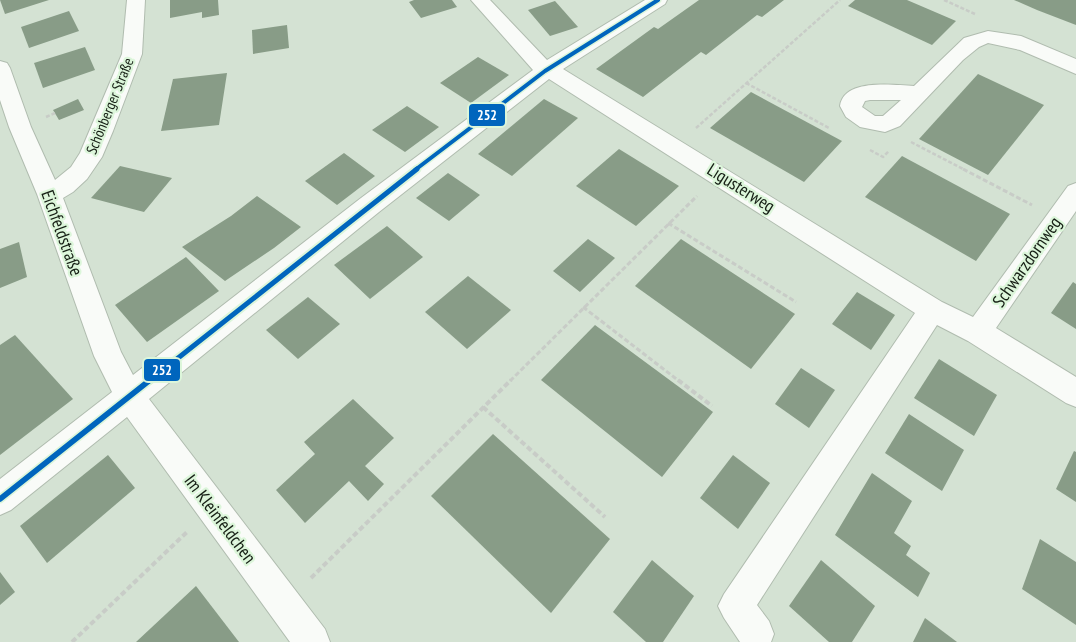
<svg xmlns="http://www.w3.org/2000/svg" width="1076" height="642" font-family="'PT Sans Narrow',sans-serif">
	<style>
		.building { fill: #889c87 }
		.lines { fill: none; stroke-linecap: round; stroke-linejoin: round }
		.street-casing { stroke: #b0bcaf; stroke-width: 2 }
		.path-far2 { stroke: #c8ccc7; stroke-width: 2.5; stroke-dasharray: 4 2; stroke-linecap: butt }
		.path-far1 { stroke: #c8ccc7; stroke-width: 3; stroke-dasharray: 5 2.5; stroke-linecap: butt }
		.path { stroke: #c8ccc7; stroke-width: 4; stroke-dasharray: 5.5 3; stroke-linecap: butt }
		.street { fill: #f9fbf8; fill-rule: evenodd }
		.bus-1-far2-casing { stroke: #dcf6da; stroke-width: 7 }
		.bus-1-far1-casing { stroke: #dcf6da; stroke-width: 9 }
		.bus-1-casing { stroke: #dcf6da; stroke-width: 9 }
		.bus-1-far2 { stroke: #0065bd; stroke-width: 4 }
		.bus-1-far1 { stroke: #0065bd; stroke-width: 5 }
		.bus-1 { stroke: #0065bd; stroke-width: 5.5 }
		.labels { text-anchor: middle; stroke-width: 4.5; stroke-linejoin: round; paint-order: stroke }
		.far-street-label { font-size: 15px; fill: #151e14; stroke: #dcf6da }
		.street-label { font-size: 18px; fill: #151e14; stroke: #dcf6da }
		.line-badge { stroke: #dcf6da; stroke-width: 2 }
		.badge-label { font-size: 14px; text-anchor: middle; font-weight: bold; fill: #fff }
	</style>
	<rect width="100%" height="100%" fill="#d4e2d3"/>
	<!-- building -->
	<g class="building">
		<polygon points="0,0 49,0 5,14"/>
		<polygon points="170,0 218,0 219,15 202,18 202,12 170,18"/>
		<polygon points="414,0 452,0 457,7 421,18 409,2"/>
		<polygon points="699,0 784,0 762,17 757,15 706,55 701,52 643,97 596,69 654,27 658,29"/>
		<polygon points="855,0 907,0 956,21 932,45 848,6"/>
		<polygon points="1014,0 1076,0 1076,25 1037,10"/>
		<polygon points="555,1 578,27 550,36 528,10"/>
		<polygon points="69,11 79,31 29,48 21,27"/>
		<polygon points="287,25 289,48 253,54 252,30"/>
		<polygon points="85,47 95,70 43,88 34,63"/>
		<polygon points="478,57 509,75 471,103 440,83"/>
		<polygon points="227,73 219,125 161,131 173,79"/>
		<polygon points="978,74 1044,105 988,175 919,139"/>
		<polygon points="751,92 842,141 804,182 710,128"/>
		<polygon points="78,99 84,110 59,120 53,110"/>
		<polygon points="544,99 578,118 512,176 478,154"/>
		<polygon points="407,106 439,127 405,152 372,130"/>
		<polygon points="619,149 679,186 636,226 576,186"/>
		<polygon points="344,153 375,176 337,205 305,181"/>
		<polygon points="902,156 1010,214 976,261 865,197"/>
		<polygon points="120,166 172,178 144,212 91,198"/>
		<polygon points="448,173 480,195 449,221 416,198"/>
		<polygon points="257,196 301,227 274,248 225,281 182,247 231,216"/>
		<polygon points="387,226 423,257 370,299 334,265"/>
		<polygon points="588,239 615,258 580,292 553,271"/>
		<polygon points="681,239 795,314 751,369 635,286"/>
		<polygon points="19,242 27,277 0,288 0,249"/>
		<polygon points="186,257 219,291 147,342 115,305"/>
		<polygon points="468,276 511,310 467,349 425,312"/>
		<polygon points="1073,282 1076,284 1076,329 1051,313"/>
		<polygon points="857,292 895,315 871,350 832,324"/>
		<polygon points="308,297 340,324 298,359 266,330"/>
		<polygon points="595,325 713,412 662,477 541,380"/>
		<polygon points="15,335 73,399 0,455 0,345"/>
		<polygon points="939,359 997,395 974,436 914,398"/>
		<polygon points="801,368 835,390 809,428 775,404"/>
		<polygon points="353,399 394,438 365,466 384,484 368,501 349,481 305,523 276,490 315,454 304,442"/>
		<polygon points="909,414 964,450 942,491 885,453"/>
		<polygon points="493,434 610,539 551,613 431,496"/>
		<polygon points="1074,451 1076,452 1076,502 1056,489"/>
		<polygon points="108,455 135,488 47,563 20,526"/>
		<polygon points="733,455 770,483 738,529 700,498"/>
		<polygon points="872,473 912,501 894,533 911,546 906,555 930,573 918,597 835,535"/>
		<polygon points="1040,539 1076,562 1076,625 1022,589"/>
		<polygon points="652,560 694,596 663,642 646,642 613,612"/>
		<polygon points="821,560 875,606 852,642 829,642 789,606"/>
		<polygon points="0,572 15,592 0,605"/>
		<polygon points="196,586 239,642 136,642"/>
		<polygon points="925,618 957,642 913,642"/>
	</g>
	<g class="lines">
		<!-- street casing -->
		<g class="street-casing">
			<g id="street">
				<polygon points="127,0 145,0 142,54 113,131 102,157 87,179 73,192 63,198 121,352 133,375 361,198 533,70 471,0 490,0 547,60 645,0 667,0 665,4 563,69 942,302 973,317 1068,186 1076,183 1076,211 996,328 1076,377 1076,407 1066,403 968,341 937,325 757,605 769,621 774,634 771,642 740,642 724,618 718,606 724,594 915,313 549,79 379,212 149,399 325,629 330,642 290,642 127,417 11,510 0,515 0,479 112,392 94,356 37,194 9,127 0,100 0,61 7,63 10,68 31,127 55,180 71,167 80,153 122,54"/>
				<path d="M988,31L1021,36L1076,59V74L1020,50L988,43L979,47L963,60L900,126L885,132L860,127L846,117L840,106C844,78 893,85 914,86L964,38ZM870,100H901L883,116H875L862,107L865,101Z"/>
			</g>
		</g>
		<!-- path-far2 -->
		<g class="path-far2">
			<polyline points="944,0 975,14"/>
			<polyline points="746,83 829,128"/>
			<polyline points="46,117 55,113"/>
			<polyline points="696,128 840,0"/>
			<polyline points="911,142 965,170"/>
			<polyline points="870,150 883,157 889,151"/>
		</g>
		<!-- path-far1 -->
		<g class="path-far1">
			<polyline points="963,169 1032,205"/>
			<polyline points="668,223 796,302"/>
			<polyline points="583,307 679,381"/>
			<polyline points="510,381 697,196"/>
		</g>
		<!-- path -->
		<g class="path">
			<polyline points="678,380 712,406"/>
			<polyline points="483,407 605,517"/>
			<polyline points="311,578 511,380"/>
			<polyline points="72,642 187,532"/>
		</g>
		<!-- street -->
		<use href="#street" class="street"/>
		<!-- bus-1-far2 casing -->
		<g class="bus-1-far2-casing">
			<polyline id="bus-1-far2" points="415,170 545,71 658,0"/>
		</g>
		<!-- bus-1-far1 casing -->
		<g class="bus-1-far1-casing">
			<polyline id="bus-1-far1" points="149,381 417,169"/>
		</g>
		<!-- bus-1 casing -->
		<g class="bus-1-casing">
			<polyline id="bus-1" points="0,499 150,380"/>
		</g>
		<!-- bus-1-far2 -->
		<use href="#bus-1-far2" class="bus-1-far2"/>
		<!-- bus-1-far1 -->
		<use href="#bus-1-far1" class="bus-1-far1"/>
		<!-- bus-1 -->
		<use href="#bus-1" class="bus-1"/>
	</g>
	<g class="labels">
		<!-- far-street labels -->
		<g class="far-street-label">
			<text transform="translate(110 106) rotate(-68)" y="5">Schönberger Straße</text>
		</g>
		<!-- street labels -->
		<g class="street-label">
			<text transform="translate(741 188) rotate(32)" y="6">Ligusterweg</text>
			<text transform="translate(62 233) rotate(70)" y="6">Eichfeldstraße</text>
			<text transform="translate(1027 262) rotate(-55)" y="6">Schwarzdornweg</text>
			<text transform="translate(220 519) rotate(53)" y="6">Im Kleinfeldchen</text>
		</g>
	</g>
	<g class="line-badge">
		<rect x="468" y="103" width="38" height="24" rx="5" fill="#0065bd"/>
		<rect x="143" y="358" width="38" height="24" rx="5" fill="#0065bd"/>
	</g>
	<g class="badge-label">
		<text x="487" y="120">252</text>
		<text x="162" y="375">252</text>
	</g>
</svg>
